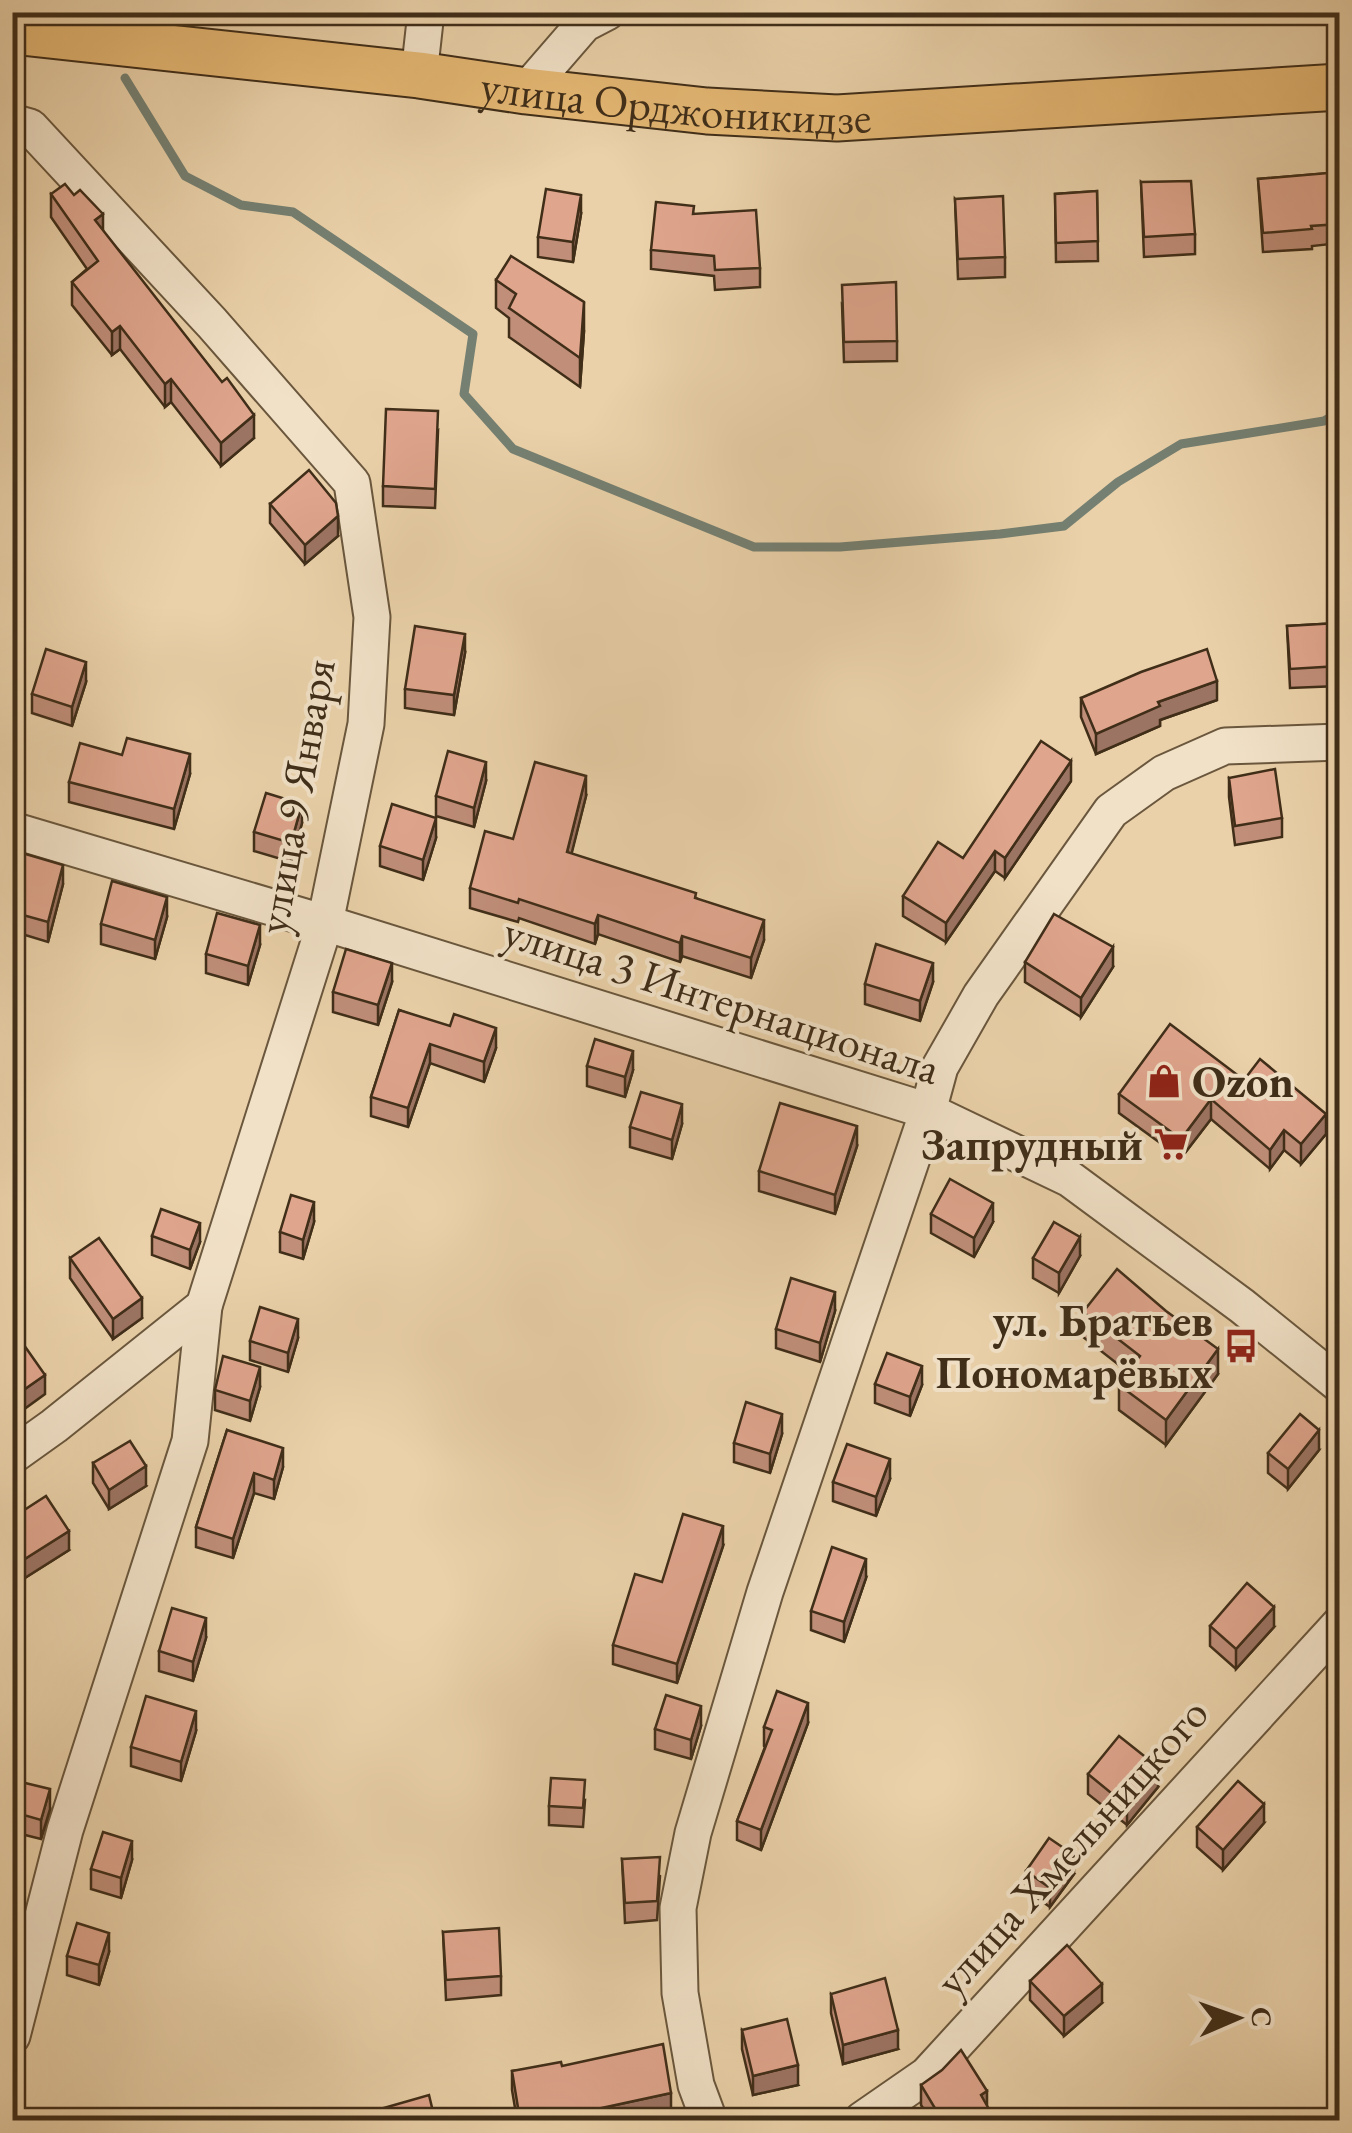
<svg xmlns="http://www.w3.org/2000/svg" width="1352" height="2133" font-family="'EB Garamond',serif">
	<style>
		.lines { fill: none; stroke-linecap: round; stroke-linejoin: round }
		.stream { stroke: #758072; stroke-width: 9 }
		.minor-casing { stroke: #6a573d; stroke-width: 39 }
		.major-casing { stroke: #402e19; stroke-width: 49 }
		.minor { stroke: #f1e1c7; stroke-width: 35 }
		.major { stroke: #e5b874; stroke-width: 45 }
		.wall { fill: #c08e79; stroke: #402e19; stroke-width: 2.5 }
		.shaded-wall { fill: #9c7463; stroke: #402e19; stroke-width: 2.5 }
		.building { fill: #dfa58d; stroke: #402e19; stroke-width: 2.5 }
		.labels { text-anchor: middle; stroke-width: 8; stroke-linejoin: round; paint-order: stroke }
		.street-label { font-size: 45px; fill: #402e19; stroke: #f1e1c7 }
		.poi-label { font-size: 45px; font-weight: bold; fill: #402e19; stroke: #f1e1c7; text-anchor: end }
	</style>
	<rect width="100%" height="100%" fill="#ead1a9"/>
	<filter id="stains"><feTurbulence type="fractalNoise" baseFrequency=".002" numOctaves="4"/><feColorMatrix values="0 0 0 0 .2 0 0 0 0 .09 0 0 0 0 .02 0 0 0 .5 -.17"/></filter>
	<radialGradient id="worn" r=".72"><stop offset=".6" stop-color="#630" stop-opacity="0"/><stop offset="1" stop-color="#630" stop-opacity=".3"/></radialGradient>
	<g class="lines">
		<!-- stream -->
		<polyline class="stream" points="125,78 185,176 241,205 293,212 473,334 464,394 513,449 754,547 840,547 1000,534 1064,526 1118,482 1181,444 1324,421 1340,412"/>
		<!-- minor casing -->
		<g class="minor-casing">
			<g id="minor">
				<polyline points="419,75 426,12"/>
				<polyline points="526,91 584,24 607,12"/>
				<polyline points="12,122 30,127 212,323 352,483 372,617 366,724 325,923 204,1306 54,1426 12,1456"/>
				<polyline points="12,830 325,923 928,1111 1070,1179 1242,1306 1340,1385"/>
				<polyline points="12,2036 65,1830 190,1441 204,1306"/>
				<polyline points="709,2120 696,2085 680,1993 678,1908 693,1833 765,1592 928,1111 940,1067 981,995 1111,811 1164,773 1225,746 1340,742"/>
				<polyline points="862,2120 927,2075 1340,1624"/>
			</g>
		</g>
		<!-- major casing -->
		<g class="major-casing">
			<g id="major">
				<path id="s1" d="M12,31L419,75L526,91L707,111L837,118L1340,87"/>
			</g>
		</g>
		<!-- minor -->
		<use href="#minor" class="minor"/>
		<!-- major -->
		<use href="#major" class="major"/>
	</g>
	<!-- wall -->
	<g class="wall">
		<polygon points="1340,172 1340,243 1312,246 1312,249 1263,252 1258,179"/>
		<polygon points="1141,182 1195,234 1195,254 1144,257"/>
		<polygon points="1097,191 1098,261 1056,262 1055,194"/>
		<polygon points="51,194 103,232 254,438 221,466 171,402 165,407 120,349 112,355 72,305 72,282 87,269 51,217"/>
		<polygon points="955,199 1005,257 1005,277 958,279"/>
		<polygon points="581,214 573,262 538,257 538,237"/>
		<polygon points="694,214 760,268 760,287 715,290 714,276 651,269 651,250"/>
		<polygon points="496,280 584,331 580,387 509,337 509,318 496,308"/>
		<polygon points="842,304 897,341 897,361 844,362"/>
		<polygon points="438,431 435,508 383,506 383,486"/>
		<polygon points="270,504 338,536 305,564 270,523"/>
		<polygon points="1338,623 1339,686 1290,688 1287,626"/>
		<polygon points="465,653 454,715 405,708 405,689"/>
		<polygon points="86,682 72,726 32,713 32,694"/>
		<polygon points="1081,698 1217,700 1160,720 1160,726 1096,754 1081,717"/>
		<polygon points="190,774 174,829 69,802 69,782"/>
		<polygon points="1229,778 1282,818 1282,837 1235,845 1229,797"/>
		<polygon points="486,781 474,827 436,816 436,796"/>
		<polygon points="1071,781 1005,878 995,871 946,942 903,916 903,896 963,858"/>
		<polygon points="586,796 571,854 696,898 764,940 751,978 682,956 680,962 598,934 595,944 519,918 518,922 470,908 470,888 513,839"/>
		<polygon points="302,823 291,862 254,851 254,832"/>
		<polygon points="436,838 423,880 380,866 380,846"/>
		<polygon points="12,850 63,884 48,942 12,931"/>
		<polygon points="167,917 155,959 101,944 101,924"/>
		<polygon points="260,945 248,985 206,973 206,954"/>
		<polygon points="1025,962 1113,967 1081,1017 1025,982"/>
		<polygon points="392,982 378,1025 333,1012 333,992"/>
		<polygon points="933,982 920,1021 865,1004 865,984"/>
		<polygon points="399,1010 496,1048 484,1082 430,1063 408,1127 371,1116 371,1097"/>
		<polygon points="587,1066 633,1070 625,1097 587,1086"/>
		<polygon points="1244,1080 1326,1134 1301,1164 1284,1150 1270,1169 1211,1119 1181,1158 1119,1113 1119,1094"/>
		<polygon points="682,1124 672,1159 630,1147 630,1127"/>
		<polygon points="857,1146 835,1214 759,1191 759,1171"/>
		<polygon points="931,1214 993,1222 974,1257 931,1233"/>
		<polygon points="314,1222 303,1259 280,1252 280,1232"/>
		<polygon points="152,1236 200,1242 190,1269 152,1255"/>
		<polygon points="1080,1256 1059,1293 1033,1278 1033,1258"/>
		<polygon points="70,1258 142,1318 113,1339 70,1278"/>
		<polygon points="835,1311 820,1362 776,1348 776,1329"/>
		<polygon points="1083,1312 1218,1374 1166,1445 1119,1410 1119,1385 1128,1372 1083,1337"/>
		<polygon points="298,1338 288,1372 250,1360 250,1341"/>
		<polygon points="875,1384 922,1385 910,1416 875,1403"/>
		<polygon points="260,1387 250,1421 215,1410 215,1390"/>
		<polygon points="227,1430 283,1467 274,1499 254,1493 233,1558 196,1547 196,1527"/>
		<polygon points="782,1434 770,1473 734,1462 734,1443"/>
		<polygon points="1319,1450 1288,1489 1268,1473 1268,1453"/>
		<polygon points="93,1463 146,1486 109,1509 93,1483"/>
		<polygon points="890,1479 876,1516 833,1501 833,1482"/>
		<polygon points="1340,1510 1340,1535 1337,1533 1337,1513"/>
		<polygon points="12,1518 69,1550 20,1581 12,1569"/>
		<polygon points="723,1546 677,1683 613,1664 613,1645 662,1582"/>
		<polygon points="866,1578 844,1642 811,1630 811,1611"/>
		<polygon points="1210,1626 1274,1627 1236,1669 1210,1646"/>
		<polygon points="206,1638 193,1681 159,1671 159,1651"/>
		<polygon points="808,1723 761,1850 737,1840 737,1821 765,1747 764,1746 764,1727"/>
		<polygon points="701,1726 691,1759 655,1749 655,1729"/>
		<polygon points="196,1731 181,1781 131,1766 131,1747"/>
		<polygon points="1088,1774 1158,1787 1127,1825 1088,1794"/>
		<polygon points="585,1800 583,1827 549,1825 549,1806"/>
		<polygon points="50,1809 41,1839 13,1832 13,1812"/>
		<polygon points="1264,1823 1223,1870 1197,1847 1197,1827"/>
		<polygon points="622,1859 660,1876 657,1920 625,1923"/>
		<polygon points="132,1860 121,1898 91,1889 91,1869"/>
		<polygon points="1026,1871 1074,1874 1050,1907 1026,1890"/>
		<polygon points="443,1932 501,1976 501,1995 446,2000"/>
		<polygon points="109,1952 99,1985 67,1975 67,1956"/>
		<polygon points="1030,1981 1102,2003 1064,2036 1030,2000"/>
		<polygon points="831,1994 898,2049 843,2064 831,2013"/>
		<polygon points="742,2030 798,2085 753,2095 742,2049"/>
		<polygon points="562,2066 671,2113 636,2120 517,2120 512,2090 512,2071"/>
		<polygon points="921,2085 995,2120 931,2120 921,2105"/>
	</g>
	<!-- shaded-wall -->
	<g class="shaded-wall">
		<polygon points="581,195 581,214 573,262 573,242"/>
		<polygon points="103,214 103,237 95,220"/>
		<polygon points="584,302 584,331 580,387 580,358"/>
		<polygon points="120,326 120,349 112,355 112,332"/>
		<polygon points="171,379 171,402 165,407 165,384"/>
		<polygon points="254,415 254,438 221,466 221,443"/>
		<polygon points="338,516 338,536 305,564 305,545"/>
		<polygon points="465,634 465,653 454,715 454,695"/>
		<polygon points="86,662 86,682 72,726 72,707"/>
		<polygon points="1217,681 1217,700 1160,720 1160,726 1096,754 1096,734 1158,702"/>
		<polygon points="21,702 21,722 12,752 12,732"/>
		<polygon points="190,754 190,774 174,829 174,809"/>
		<polygon points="1071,761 1071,781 1005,878 1005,858"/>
		<polygon points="486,762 486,781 474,827 474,808"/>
		<polygon points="586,776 586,796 567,872 567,852"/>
		<polygon points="302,804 302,823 291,862 291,843"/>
		<polygon points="436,818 436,838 423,880 423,860"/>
		<polygon points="995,851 995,871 946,942 946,923"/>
		<polygon points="63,865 63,884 48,942 48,922"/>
		<polygon points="167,897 167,917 155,959 155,940"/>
		<polygon points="598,915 598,934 595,944 595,924"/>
		<polygon points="764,920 764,940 751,978 751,958"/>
		<polygon points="260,925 260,945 248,985 248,966"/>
		<polygon points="682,936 682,956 680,962 680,943"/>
		<polygon points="1113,947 1113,967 1081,1017 1081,998"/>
		<polygon points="392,963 392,982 378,1025 378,1005"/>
		<polygon points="933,963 933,982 920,1021 920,1001"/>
		<polygon points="496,1028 496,1048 484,1082 484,1062"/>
		<polygon points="430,1044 430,1063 408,1127 408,1108"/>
		<polygon points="633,1051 633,1070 625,1097 625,1077"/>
		<polygon points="1211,1099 1211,1119 1181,1158 1181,1139"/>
		<polygon points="682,1104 682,1124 672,1159 672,1140"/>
		<polygon points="1326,1114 1326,1134 1301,1164 1301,1144"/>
		<polygon points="857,1126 857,1146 835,1214 835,1195"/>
		<polygon points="1284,1130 1284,1150 1270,1169 1270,1150"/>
		<polygon points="314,1202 314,1222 303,1259 303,1240"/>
		<polygon points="993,1203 993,1222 974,1257 974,1238"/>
		<polygon points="200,1223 200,1242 190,1269 190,1250"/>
		<polygon points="1080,1237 1080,1256 1059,1293 1059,1273"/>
		<polygon points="835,1292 835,1311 820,1362 820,1343"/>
		<polygon points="142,1298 142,1318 113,1339 113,1319"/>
		<polygon points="298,1319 298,1338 288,1372 288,1353"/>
		<polygon points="1218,1349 1218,1374 1166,1445 1166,1420"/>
		<polygon points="922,1366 922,1385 910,1416 910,1397"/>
		<polygon points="260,1367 260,1387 250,1421 250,1401"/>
		<polygon points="45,1375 45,1394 12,1418 12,1398"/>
		<polygon points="782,1414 782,1434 770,1473 770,1454"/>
		<polygon points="1319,1430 1319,1450 1288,1489 1288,1469"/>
		<polygon points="283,1448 283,1467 274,1499 274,1480"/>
		<polygon points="890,1459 890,1479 876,1516 876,1497"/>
		<polygon points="146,1466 146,1486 109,1509 109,1490"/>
		<polygon points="254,1473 254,1493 233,1558 233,1539"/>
		<polygon points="723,1526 723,1546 677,1683 677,1664"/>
		<polygon points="69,1531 69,1550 20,1581 20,1562"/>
		<polygon points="866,1559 866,1578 844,1642 844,1622"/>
		<polygon points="1274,1607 1274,1627 1236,1669 1236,1649"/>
		<polygon points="206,1618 206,1638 193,1681 193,1662"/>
		<polygon points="808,1703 808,1723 761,1850 761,1830"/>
		<polygon points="701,1706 701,1726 691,1759 691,1740"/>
		<polygon points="196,1711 196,1731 181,1781 181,1762"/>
		<polygon points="1158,1767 1158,1787 1127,1825 1127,1806"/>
		<polygon points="50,1789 50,1809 41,1839 41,1820"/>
		<polygon points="1264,1804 1264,1823 1223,1870 1223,1850"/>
		<polygon points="132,1841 132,1860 121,1898 121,1878"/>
		<polygon points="1074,1855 1074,1874 1050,1907 1050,1888"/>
		<polygon points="109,1933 109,1952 99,1985 99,1965"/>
		<polygon points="1102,1984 1102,2003 1064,2036 1064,2016"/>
		<polygon points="898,2030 898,2049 843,2064 843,2045"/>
		<polygon points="798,2065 798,2085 753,2095 753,2076"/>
		<polygon points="987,2091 987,2110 981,2095"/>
		<polygon points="671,2093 671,2113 636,2120 546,2120"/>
	</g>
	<!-- building -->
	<g class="building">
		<polygon points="1340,172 1340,224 1311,226 1312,229 1263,233 1258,179"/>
		<polygon points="1191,181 1195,234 1144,237 1141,182"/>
		<polygon points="65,184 74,195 80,190 103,214 95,220 222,382 227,378 254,415 221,443 171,379 165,384 120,326 112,332 72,282 98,261 51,194"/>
		<polygon points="546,189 581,195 573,242 538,237"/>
		<polygon points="1097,191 1098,241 1056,243 1055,194"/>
		<polygon points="1003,196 1005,257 958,259 955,199"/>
		<polygon points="656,202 694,206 693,214 756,210 760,268 715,270 714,256 651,250"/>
		<polygon points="511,256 584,302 580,358 509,308 516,294 496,280"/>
		<polygon points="896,282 897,341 844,342 842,285"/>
		<polygon points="386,409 438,411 435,489 383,486"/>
		<polygon points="309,470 336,503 338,516 305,545 270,504"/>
		<polygon points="1338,623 1339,666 1290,669 1287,626"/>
		<polygon points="415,626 465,634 454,695 405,689"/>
		<polygon points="46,649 86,662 72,707 32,694"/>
		<polygon points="1207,649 1217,681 1158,702 1160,706 1096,734 1081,698 1141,672"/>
		<polygon points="12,700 21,702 12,732"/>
		<polygon points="127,738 190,754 174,809 69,782 80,743 122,755"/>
		<polygon points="1041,741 1071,761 1005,858 995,851 946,923 903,896 938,842 963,858"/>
		<polygon points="448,751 486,762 474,808 436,796"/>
		<polygon points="535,762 586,776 567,852 696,893 695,898 764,920 751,958 682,936 680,943 598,915 595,924 519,899 518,903 470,888 485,831 513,839"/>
		<polygon points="1275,769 1282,818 1235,826 1229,778"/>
		<polygon points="266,793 302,804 291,843 254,832"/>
		<polygon points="392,804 436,818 423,860 380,846"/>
		<polygon points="12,850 63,865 48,922 12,912"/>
		<polygon points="112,881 167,897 155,940 101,924"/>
		<polygon points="217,913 260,925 248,966 206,954"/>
		<polygon points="1054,914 1113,947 1081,998 1025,962"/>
		<polygon points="876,944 933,963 920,1001 865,984"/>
		<polygon points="346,949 392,963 378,1005 333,992"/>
		<polygon points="399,1010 450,1026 454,1014 496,1028 484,1062 430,1044 408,1108 371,1097"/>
		<polygon points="1170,1024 1244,1080 1260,1059 1326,1114 1301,1144 1284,1130 1270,1150 1211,1099 1181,1139 1119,1094"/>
		<polygon points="595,1039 633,1051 625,1077 587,1066"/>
		<polygon points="641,1092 682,1104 672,1140 630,1127"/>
		<polygon points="780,1103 857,1126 835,1195 759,1171"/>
		<polygon points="950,1179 993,1203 974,1238 931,1214"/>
		<polygon points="291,1195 314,1202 303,1240 280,1232"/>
		<polygon points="161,1209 200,1223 190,1250 152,1236"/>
		<polygon points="1054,1222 1080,1237 1059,1273 1033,1258"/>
		<polygon points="99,1238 142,1298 113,1319 70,1258"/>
		<polygon points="1117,1269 1166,1311 1218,1349 1166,1420 1119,1385 1140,1356 1083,1312"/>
		<polygon points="791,1278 835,1292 820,1343 776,1329"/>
		<polygon points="260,1307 298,1319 288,1353 250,1341"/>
		<polygon points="19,1338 45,1375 12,1398 12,1342"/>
		<polygon points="887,1353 922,1366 910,1397 875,1384"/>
		<polygon points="223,1356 260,1367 250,1401 215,1390"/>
		<polygon points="746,1402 782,1414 770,1454 734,1443"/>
		<polygon points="1300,1414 1319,1430 1288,1469 1268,1453"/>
		<polygon points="227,1430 283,1448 274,1480 254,1473 233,1539 196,1527"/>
		<polygon points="130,1441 146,1466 109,1490 93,1463"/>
		<polygon points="847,1444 890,1459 876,1497 833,1482"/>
		<polygon points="46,1496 69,1531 20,1562 12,1549 12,1518"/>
		<polygon points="683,1514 723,1526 677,1664 613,1645 635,1574 662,1582"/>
		<polygon points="832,1547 866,1559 844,1622 811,1611"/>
		<polygon points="1247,1583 1274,1607 1236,1649 1210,1626"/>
		<polygon points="172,1608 206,1618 193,1662 159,1651"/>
		<polygon points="777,1691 808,1703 761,1830 737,1821 772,1730 764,1727"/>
		<polygon points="666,1695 701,1706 691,1740 655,1729"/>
		<polygon points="146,1696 196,1711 181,1762 131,1747"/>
		<polygon points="1119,1736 1158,1767 1127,1806 1088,1774"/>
		<polygon points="551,1778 585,1780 583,1808 549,1806"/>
		<polygon points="1238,1781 1264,1804 1223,1850 1197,1827"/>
		<polygon points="21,1782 50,1789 41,1820 13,1812"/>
		<polygon points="103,1832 132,1841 121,1878 91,1869"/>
		<polygon points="1049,1838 1074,1855 1050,1888 1026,1871"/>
		<polygon points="660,1857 657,1901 625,1903 622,1859"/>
		<polygon points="77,1923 109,1933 99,1965 67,1956"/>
		<polygon points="499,1928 501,1976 446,1980 443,1932"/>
		<polygon points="1067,1945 1102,1984 1064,2016 1030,1981"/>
		<polygon points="885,1978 898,2030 843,2045 831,1994"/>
		<polygon points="787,2019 798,2065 753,2076 742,2030"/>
		<polygon points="663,2044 671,2093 546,2120 520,2120 512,2071 561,2062 562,2066"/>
		<polygon points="961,2050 987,2091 981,2095 995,2120 942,2120 921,2085 942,2070"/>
		<polygon points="429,2095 435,2120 356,2120 364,2119 363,2114"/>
	</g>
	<!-- icons -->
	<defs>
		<g id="shop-bare" transform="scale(2.7)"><path d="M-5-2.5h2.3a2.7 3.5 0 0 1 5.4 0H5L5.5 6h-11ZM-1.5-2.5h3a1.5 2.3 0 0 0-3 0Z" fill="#8f2418" stroke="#f1e1c7" stroke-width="2.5" paint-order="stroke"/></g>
		<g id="supermarket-bare" transform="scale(2.7)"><path d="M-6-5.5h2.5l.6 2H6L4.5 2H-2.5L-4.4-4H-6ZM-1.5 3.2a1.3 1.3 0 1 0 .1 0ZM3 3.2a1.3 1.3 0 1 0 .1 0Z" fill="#8f2418" stroke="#f1e1c7" stroke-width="2.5" paint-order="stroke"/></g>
		<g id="bus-bare" transform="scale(2.7)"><path d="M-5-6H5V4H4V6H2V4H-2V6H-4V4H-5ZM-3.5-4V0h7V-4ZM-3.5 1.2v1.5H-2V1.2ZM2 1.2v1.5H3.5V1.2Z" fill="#8f2418" stroke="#f1e1c7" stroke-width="2.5" paint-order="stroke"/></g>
	</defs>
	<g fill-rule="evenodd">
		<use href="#shop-bare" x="1164" y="1081"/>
		<use href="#supermarket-bare" x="1171" y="1144"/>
		<use href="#bus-bare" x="1241" y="1346"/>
	</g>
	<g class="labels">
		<!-- street labels -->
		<g class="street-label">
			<text dy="16" stroke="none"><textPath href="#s1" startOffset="668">улица Орджоникидзе</textPath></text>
			<text transform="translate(295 796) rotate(-80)" y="16">улица 9 Января</text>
			<text transform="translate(722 999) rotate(18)" y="16">улица 3 Интернационала</text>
			<text transform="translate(1071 1846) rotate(-48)" y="16">улица Хмельницкого</text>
		</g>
		<!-- poi labels -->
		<g class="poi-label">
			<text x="1192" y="1097" text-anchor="start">Ozon</text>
			<text x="1143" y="1160">Запрудный</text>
			<text x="1213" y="1336">ул. Братьев<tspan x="1213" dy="52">Пономарёвых</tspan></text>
		</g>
	</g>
	<!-- margin -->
	<rect width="1352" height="2133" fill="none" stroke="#ead1a9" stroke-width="50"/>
	<rect x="15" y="15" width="1322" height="2103" fill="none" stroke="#402e19" stroke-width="5"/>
	<rect x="25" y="25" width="1302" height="2083" fill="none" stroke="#402e19" stroke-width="2.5"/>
	<!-- north arrow -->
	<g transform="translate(1237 2018) rotate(88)" stroke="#f1e1c7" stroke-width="8" paint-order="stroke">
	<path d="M0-8L18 38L0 25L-18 38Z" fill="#402e19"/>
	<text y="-15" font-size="28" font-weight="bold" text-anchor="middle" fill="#402e19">С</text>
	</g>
	<rect width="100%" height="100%" filter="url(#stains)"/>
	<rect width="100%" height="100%" fill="url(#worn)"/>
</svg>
